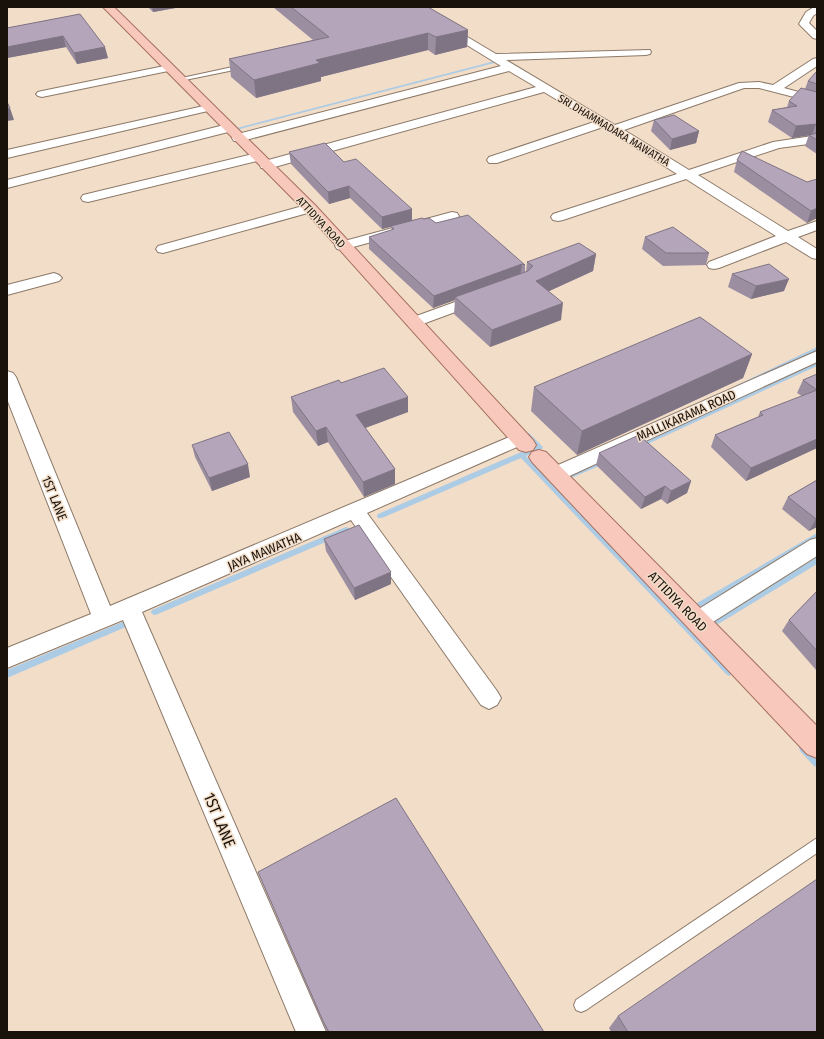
<svg xmlns="http://www.w3.org/2000/svg" width="824" height="1039" font-family="'Fira Sans Condensed',sans-serif">
	<style>
		.lines { fill: none; stroke-linecap: round; stroke-linejoin: round }
		.stream { fill: #accbe5; fill-rule: evenodd }
		.service-casing { stroke: #8c7968; stroke-width: 2 }
		.minor-casing { stroke: #8c7968; stroke-width: 2 }
		.primary-casing { stroke: #a57160; stroke-width: 2 }
		.service { fill: #fff; fill-rule: evenodd }
		.minor { fill: #fff; fill-rule: evenodd }
		.primary { fill: #f7c8bb; fill-rule: evenodd }
		.wall { fill: #9c8ea1 }
		.shaded-wall { fill: #7f7483 }
		.building { fill: #b5a5bb; stroke: #7f7483 }
		.labels { text-anchor: middle; stroke-width: 3; stroke-linejoin: round; paint-order: stroke }
		.far-street-label { font-size: 11px; fill: #19120b; stroke: #f2ddc9 }
		.street-label { font-size: 13px; fill: #19120b; stroke: #f2ddc9 }
		.near-street-label { font-size: 16px; fill: #19120b; stroke: #f2ddc9 }
	</style>
	<rect width="100%" height="100%" fill="#f2ddc9"/>
	<g class="lines">
		<!-- stream -->
		<g class="stream">
			<polygon points="495,61 498,62 240,129 237,128"/>
			<polygon points="817,347 817,351 741,387 739,388 736,386 737,385"/>
			<polygon points="817,362 817,366 641,447 637,447 636,445 637,443"/>
			<polygon points="525,433 529,433 543,447 542,449 526,456 732,670 733,672 732,674 729,676 726,674 521,458 382,518 378,518 377,516 378,514 535,446 525,437 524,435"/>
			<polygon points="602,459 604,459 607,461 606,463 571,478 567,478 566,476 567,474"/>
			<polygon points="346,527 349,528 350,530 349,532 158,614 155,615 152,614 151,612 152,610"/>
			<polygon points="817,533 817,539 703,607 700,608 697,607 696,605 697,603"/>
			<polygon points="817,557 817,564 720,623 717,624 714,623 713,621 714,619"/>
			<polygon points="132,618 135,619 136,621 135,623 7,678 7,670"/>
			<polygon points="803,744 806,745 817,757 817,767 814,766 800,751 799,748 800,745"/>
		</g>
		<!-- service casing -->
		<g class="service-casing">
			<g id="service">
				<polygon points="242,65 245,67 244,68 180,81 177,79"/>
				<polygon points="817,838 817,853 586,1010 581,1012 576,1010 574,1005 576,1000"/>
			</g>
		</g>
		<!-- minor casing -->
		<g class="minor-casing">
			<g id="minor">
				<polygon points="405,7 417,7 496,54 650,50 651,52 650,54 646,55 506,60 615,125 739,83 759,82 773,85 813,59 817,58 817,66 784,88 817,97 817,103 759,88 744,88 624,130 689,170 773,142 812,136 816,137 816,143 779,148 698,175 788,231 817,221 817,230 798,237 817,249 817,259 812,258 786,242 719,268 714,269 709,268 707,265 709,262 776,236 686,179 563,220 558,221 553,220 551,217 553,214 677,174 603,127 497,163 489,163 487,160 489,157 594,122 544,92 271,168 261,168 260,165 261,162 536,87 509,71 242,141 234,141 232,138 234,135 501,66"/>
				<polygon points="814,7 817,7 817,13 813,16 809,23 817,31 817,39 813,38 799,24 806,12"/>
				<polygon points="169,65 173,66 174,68 173,70 42,97 38,96 36,94 38,92 42,91"/>
				<polygon points="208,105 212,106 214,108 212,110 7,158 7,150"/>
				<polygon points="228,124 232,125 234,128 232,131 7,188 7,180"/>
				<polygon points="257,153 261,154 263,157 261,160 88,202 83,201 81,198 83,195"/>
				<polygon points="310,204 315,205 317,208 315,211 163,253 158,252 156,249 158,246"/>
				<polygon points="452,212 457,213 459,216 457,219 342,250 337,249 335,246 337,243"/>
				<polygon points="54,273 59,275 62,278 59,281 7,295 7,285"/>
				<polygon points="480,293 485,295 488,298 485,301 420,325 414,327 408,325 406,322 408,319"/>
				<polygon points="817,351 817,362 563,479 556,481 549,479 546,474 549,469"/>
				<polygon points="7,371 13,373 16,377 110,606 514,435 520,433 526,435 529,439 526,443 367,513 497,691 501,698 497,705 489,709 481,705 351,520 142,612 326,1032 296,1032 123,620 7,668 7,648 91,614 7,399"/>
				<polygon points="817,538 817,556 705,627 697,630 689,627 686,621 689,615 810,540"/>
			</g>
		</g>
		<!-- primary casing -->
		<g class="primary-casing">
			<g id="primary">
				<polygon points="103,7 114,7 315,205 533,440 536,445 533,450 526,452 519,450 305,211"/>
				<polygon points="539,450 546,452 817,726 817,758 807,754 532,462 529,457 532,452"/>
			</g>
		</g>
		<!-- service -->
		<use href="#service" class="service"/>
		<!-- minor -->
		<use href="#minor" class="minor"/>
		<!-- primary -->
		<use href="#primary" class="primary"/>
	</g>
	<!-- wall -->
	<g class="wall">
		<polygon points="148,7 181,7 153,12"/>
		<polygon points="273,7 428,7 468,30 467,47 435,55 428,50 321,77 321,81 256,98 231,77 229,59 313,40"/>
		<polygon points="80,14 108,58 77,64 66,47 7,58 7,28"/>
		<polygon points="817,71 817,154 805,146 809,135 792,138 768,122 772,110 787,107 789,101 805,89 808,81"/>
		<polygon points="654,120 699,131 696,143 670,150 651,131"/>
		<polygon points="289,152 344,162 412,220 424,219 436,223 525,265 525,272 526,272 527,262 596,254 593,271 549,291 561,320 490,347 454,314 455,300 433,308 369,249 369,237 392,230 391,227 382,229 350,198 329,204 291,164"/>
		<polygon points="737,160 807,182 817,218 807,223 734,172"/>
		<polygon points="645,237 709,253 706,265 663,266 642,249"/>
		<polygon points="732,274 784,291 751,299 728,287"/>
		<polygon points="752,354 743,378 577,455 531,411 534,387"/>
		<polygon points="817,374 817,448 746,481 711,447 715,435 758,417 760,412 802,396 797,393 803,380"/>
		<polygon points="341,383 408,412 365,428 395,469 395,484 364,497 328,442 318,446 293,412 291,397"/>
		<polygon points="192,445 250,477 212,491 195,457"/>
		<polygon points="599,453 691,481 687,493 667,504 661,499 641,509 596,465"/>
		<polygon points="817,480 817,527 809,531 782,509 788,497"/>
		<polygon points="324,539 391,584 355,600 326,551"/>
		<polygon points="817,591 817,671 782,631 789,620"/>
		<polygon points="258,872 544,1032 327,1032 265,889"/>
		<polygon points="618,1016 817,1032 611,1032 609,1028"/>
	</g>
	<!-- shaded-wall -->
	<g class="shaded-wall">
		<polygon points="152,7 181,7 153,12"/>
		<polygon points="468,30 467,47 435,55 436,37"/>
		<polygon points="428,33 428,50 321,77 321,81 256,98 254,80 316,60"/>
		<polygon points="63,36 66,47 7,58 7,47"/>
		<polygon points="105,47 108,58 77,64 74,53"/>
		<polygon points="10,108 14,120 7,121 7,109"/>
		<polygon points="816,123 812,135 792,138 796,126"/>
		<polygon points="699,131 696,143 670,150 672,139"/>
		<polygon points="349,186 350,198 329,204 328,192"/>
		<polygon points="817,208 817,218 807,223 811,211"/>
		<polygon points="412,209 412,221 382,229 382,217"/>
		<polygon points="596,254 593,271 534,298 536,281"/>
		<polygon points="522,264 520,277 455,297 455,300 433,308 434,296"/>
		<polygon points="789,279 784,291 751,299 756,286"/>
		<polygon points="563,303 561,320 490,347 492,330"/>
		<polygon points="752,354 743,378 577,455 582,431"/>
		<polygon points="408,397 408,412 357,431 356,415"/>
		<polygon points="326,427 328,442 318,446 316,431"/>
		<polygon points="817,439 817,448 746,481 751,468"/>
		<polygon points="248,464 250,477 212,491 209,478"/>
		<polygon points="395,469 395,484 364,497 363,482"/>
		<polygon points="691,481 687,493 667,504 671,491"/>
		<polygon points="665,486 661,499 641,509 645,497"/>
		<polygon points="816,519 817,519 817,527 809,531"/>
		<polygon points="391,572 391,584 355,600 354,588"/>
	</g>
	<!-- building -->
	<g class="building">
		<polygon points="291,7 428,7 468,30 436,37 428,33 316,60 320,63 254,80 229,59 329,37"/>
		<polygon points="80,14 105,47 74,53 63,36 7,47 7,28"/>
		<polygon points="817,71 817,84 808,81"/>
		<polygon points="801,88 817,92 817,124 796,126 772,110 797,106 789,101"/>
		<polygon points="7,102 10,108 7,109"/>
		<polygon points="674,115 699,131 672,139 654,120"/>
		<polygon points="817,133 817,140 809,135"/>
		<polygon points="325,143 344,162 356,159 412,209 382,217 349,186 328,192 289,152"/>
		<polygon points="742,151 807,182 817,179 817,208 811,211 737,160"/>
		<polygon points="468,215 525,265 522,264 434,296 369,237 394,229 391,226 422,218 424,219 429,218 436,223"/>
		<polygon points="673,227 709,253 666,253 645,237"/>
		<polygon points="579,243 596,254 536,281 563,303 492,330 455,297 528,271 533,266 527,262"/>
		<polygon points="769,264 789,279 756,286 732,274"/>
		<polygon points="700,317 752,354 582,431 534,387"/>
		<polygon points="384,368 408,397 356,415 395,469 363,482 326,427 316,431 291,397 339,380 341,383"/>
		<polygon points="817,374 817,439 751,468 715,435 763,415 760,412 817,390 803,380"/>
		<polygon points="229,432 248,464 209,478 192,445"/>
		<polygon points="639,435 691,481 671,491 665,486 645,497 599,453"/>
		<polygon points="817,480 817,519 816,519 788,497"/>
		<polygon points="359,525 391,572 354,588 324,539"/>
		<polygon points="817,591 817,651 789,620"/>
		<polygon points="396,798 544,1032 329,1032 323,1021 258,872"/>
		<polygon points="817,879 817,1032 628,1032 618,1016"/>
	</g>
	<g class="labels">
		<!-- far-street labels -->
		<g class="far-street-label">
			<text transform="translate(614 130) rotate(31)" y="4">SRI DHAMMADARA MAWATHA</text>
			<text transform="translate(321 222) rotate(47)" y="4">ATTIDIYA ROAD</text>
		</g>
		<!-- street labels -->
		<g class="street-label">
			<text transform="translate(686 415) rotate(-24)" y="5">MALLIKARAMA ROAD</text>
			<text transform="translate(55 498) rotate(68)" y="5">1ST LANE</text>
			<text transform="translate(264 551) rotate(-23)" y="5">JAYA MAWATHA</text>
			<text transform="translate(678 601) rotate(46)" y="5">ATTIDIYA ROAD</text>
		</g>
		<!-- near-street labels -->
		<g class="near-street-label">
			<text transform="translate(220 820) rotate(67)" y="6">1ST LANE</text>
		</g>
	</g>
	<!-- border -->
	<rect width="824" height="1039" fill="none" stroke="#19120b" stroke-width="16"/>
</svg>
